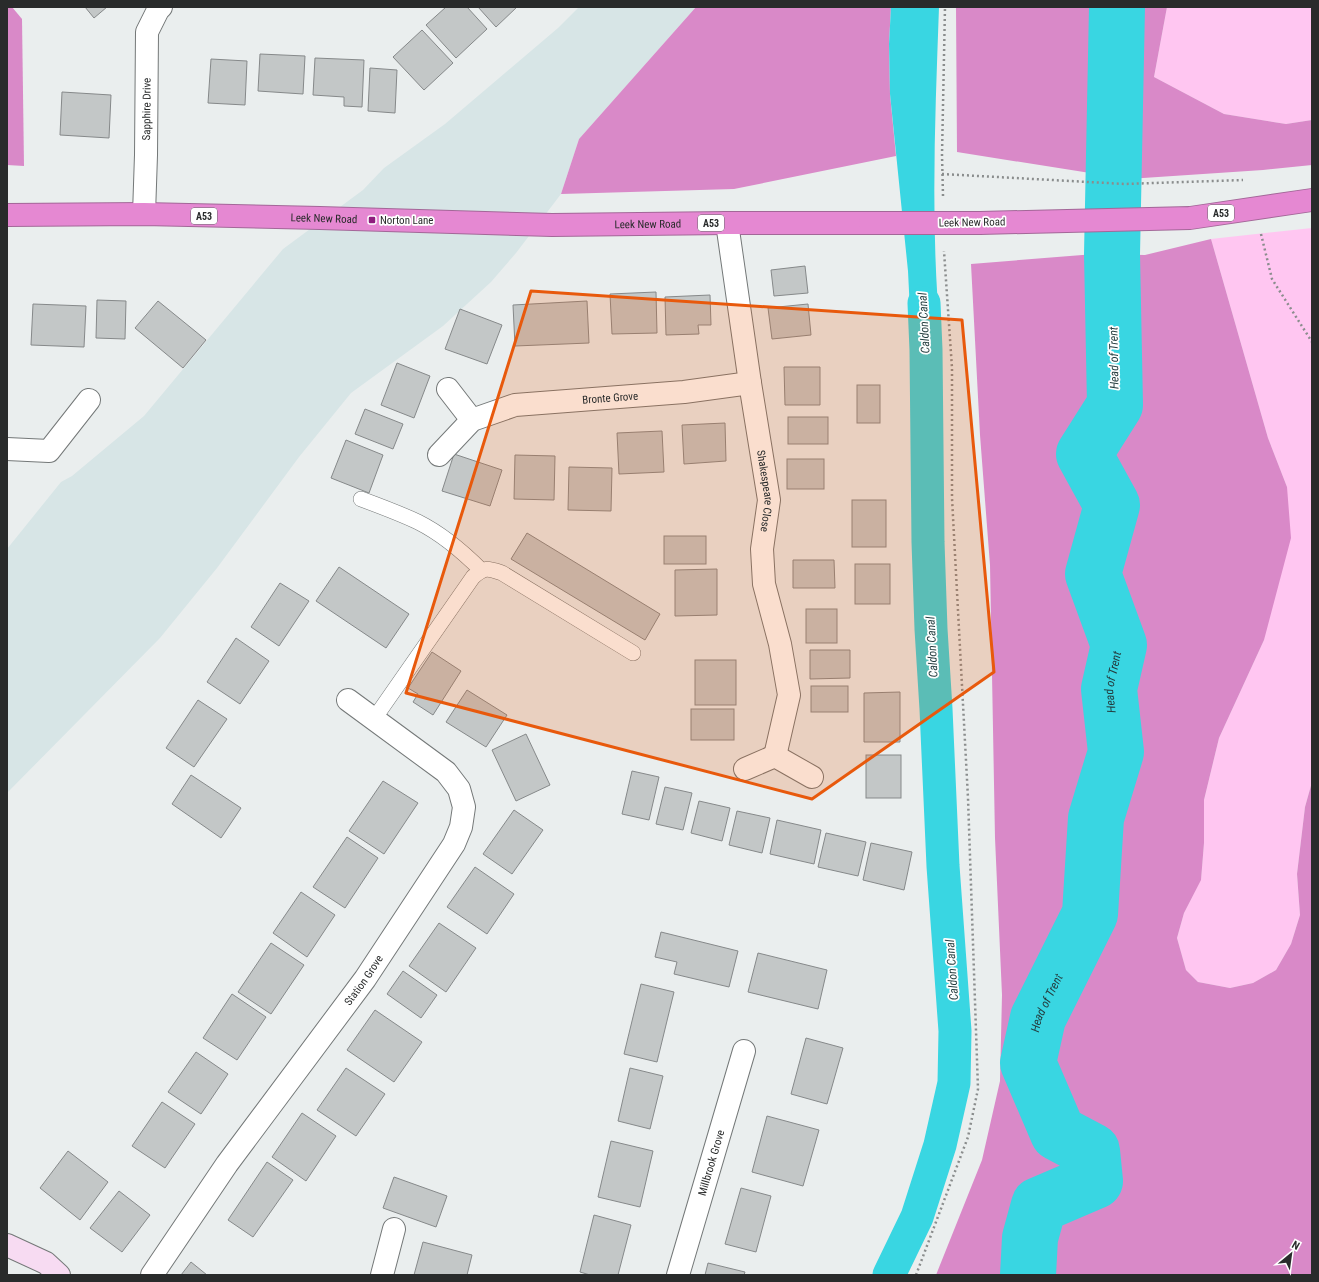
<svg xmlns="http://www.w3.org/2000/svg" width="1319" height="1282" font-family="'Roboto Condensed',sans-serif">
	<style>
		.built { fill: #d7e5e6 }
		.green { fill: #ffc6f1 }
		.forest { fill: #d989c8 }
		.water { fill: #39d6e2 }
		.lines { fill: none; stroke-linecap: round; stroke-linejoin: round }
		.canal { stroke: #39d6e2; stroke-width: 33 }
		.river { stroke: #39d6e2; stroke-width: 56 }
		.building { fill: #c3c7c7; stroke: #86898a }
		.lane-casing { stroke: #747878; stroke-width: 16 }
		.street-casing { stroke: #747878; stroke-width: 24 }
		.secondary-casing { stroke: #747878; stroke-width: 24 }
		.highway-casing { stroke: #a36798; stroke-width: 24 }
		.path { stroke: #8a8d8d; stroke-width: 2.5; stroke-dasharray: 2 3; stroke-linecap: butt }
		.lane { stroke: #fff; stroke-width: 15 }
		.street { stroke: #fff; stroke-width: 22 }
		.secondary { stroke: #f7dbf2; stroke-width: 22 }
		.highway { stroke: #e588d2; stroke-width: 22 }
		.highway-bridge-casing { stroke: #a36798; stroke-width: 24; stroke-linecap: butt }
		.highway-bridge { stroke: #e588d2; stroke-width: 22 }
		.marked { fill: #e8590c; fill-opacity: 0.2; stroke: #e8590c; stroke-width: 3; stroke-linejoin: round }
		.poi-dot { fill: #8f1d7e; stroke: #fff; stroke-width: 1.5 }
		.labels { text-anchor: middle; stroke-width: 3.5; stroke-linejoin: round; paint-order: stroke }
		.shield { fill: #fff; stroke: #696b6b; stroke-width: 1 }
		.shield-label { font-size: 10px; font-weight: bold; fill: #292b2b }
		.street-label { font-size: 11px; fill: #292b2b; stroke: #fff }
		.poi-label { font-size: 11px; fill: #292b2b; stroke: #fff; text-anchor: start }
		.water-label { font-size: 12px; font-style: italic; fill: #243d3f; stroke: #fff }
	</style>
	<rect width="100%" height="100%" fill="#eaeeee"/>
	<!-- built -->
	<polygon class="built" points="579,7 696,7 579,139 561,194 516,253 491,282 443,326 351,393 299,457 217,568 160,638 7,793 7,549 61,482 72,476 144,416 283,249 363,190 384,168 445,124 558,28"/>
	<!-- green -->
	<g class="green">
		<polygon points="1167,7 1312,7 1312,120 1286,124 1224,114 1154,77"/>
		<polygon points="1312,228 1312,782 1305,807 1297,874 1300,915 1291,944 1276,970 1253,983 1230,988 1198,982 1186,970 1177,938 1184,913 1201,879 1204,843 1204,800 1219,738 1264,640 1287,487 1268,438 1211,239"/>
	</g>
	<!-- forest -->
	<g class="forest">
		<polygon points="7,7 12,7 22,19 24,166 7,165"/>
		<polygon points="696,7 891,7 889,44 890,94 896,156 734,189 561,194 579,139"/>
		<polygon points="956,7 1167,7 1154,77 1224,114 1286,124 1312,120 1312,165 1263,170 1128,179 957,152"/>
		<polygon points="1211,239 1268,438 1287,487 1291,538 1264,640 1219,738 1204,800 1204,843 1201,880 1184,913 1177,938 1186,970 1198,982 1230,988 1253,983 1276,970 1291,944 1300,915 1297,874 1305,807 1312,782 1312,1275 936,1275 982,1160 1000,1081 1002,995 995,838 990,565 980,435 971,264 1095,254 1145,255"/>
	</g>
	<!-- water -->
	<path class="water" d="M891,7H939C935,119 930,231 941,342L912,352L908,271L890,94L889,44Z"/>
	<g class="lines">
		<!-- canal -->
		<polyline class="canal" points="889,1275 917,1217 940,1145 954,1083 955,1031 943,866 936,709 931,629 928,542 926,350 924,303"/>
		<!-- river -->
		<path class="river" id="s1" d="M1028,1275L1030,1238L1039,1205L1095,1181L1092,1151L1058,1133L1028,1063L1038,1018L1090,914L1096,818L1116,752L1109,689L1119,645L1093,574L1112,505L1084,454L1115,405L1112,254L1117,7"/>
	</g>
	<!-- building -->
	<g class="building">
		<polygon points="85,7 107,7 94,18"/>
		<polygon points="446,7 467,7 487,29 456,58 426,25"/>
		<polygon points="478,7 517,7 496,27"/>
		<polygon points="422,30 453,63 424,90 393,57"/>
		<polygon points="260,54 305,56 303,94 258,91"/>
		<polygon points="315,58 364,60 362,107 344,106 344,97 313,95"/>
		<polygon points="211,59 247,61 245,105 208,103"/>
		<polygon points="370,68 397,70 395,113 368,111"/>
		<polygon points="62,92 111,95 109,138 60,135"/>
		<polygon points="805,266 808,293 774,296 771,270"/>
		<polygon points="656,292 657,333 612,334 610,294"/>
		<polygon points="710,295 711,325 698,325 699,334 666,335 665,297"/>
		<polygon points="97,300 126,301 125,339 96,338"/>
		<polygon points="158,301 206,340 183,368 135,328"/>
		<polygon points="587,301 589,343 515,346 513,305"/>
		<polygon points="33,304 86,306 84,347 31,345"/>
		<polygon points="808,304 811,335 772,339 768,308"/>
		<polygon points="460,309 502,325 487,364 445,349"/>
		<polygon points="397,363 430,376 414,418 381,405"/>
		<polygon points="784,367 820,367 820,405 785,405"/>
		<rect x="857" y="385" width="23" height="38"/>
		<polygon points="365,409 403,424 393,449 355,434"/>
		<rect x="788" y="417" width="40" height="27"/>
		<polygon points="725,423 726,461 684,464 682,425"/>
		<polygon points="662,431 664,472 619,474 617,433"/>
		<polygon points="346,440 383,455 369,493 331,478"/>
		<polygon points="454,454 502,470 490,506 442,491"/>
		<polygon points="515,455 555,456 554,500 514,499"/>
		<rect x="787" y="459" width="37" height="30"/>
		<polygon points="569,467 612,468 611,511 568,510"/>
		<rect x="852" y="500" width="34" height="47"/>
		<polygon points="527,533 660,614 645,640 511,559"/>
		<rect x="664" y="536" width="42" height="28"/>
		<polygon points="793,560 834,560 835,588 793,588"/>
		<rect x="855" y="564" width="35" height="40"/>
		<polygon points="339,567 409,614 386,648 316,601"/>
		<polygon points="717,569 717,615 675,616 675,570"/>
		<polygon points="280,583 309,601 279,646 251,627"/>
		<rect x="806" y="609" width="31" height="34"/>
		<polygon points="236,638 269,661 240,704 207,682"/>
		<polygon points="810,650 850,650 850,678 810,679"/>
		<polygon points="432,652 461,671 433,715 413,702 418,694 408,688"/>
		<rect x="695" y="660" width="41" height="45"/>
		<rect x="811" y="686" width="37" height="26"/>
		<polygon points="467,690 507,715 486,747 446,722"/>
		<polygon points="900,692 900,742 864,742 864,693"/>
		<polygon points="198,700 227,719 194,767 166,748"/>
		<rect x="691" y="709" width="43" height="31"/>
		<polygon points="526,734 550,785 516,801 492,750"/>
		<rect x="866" y="755" width="35" height="43"/>
		<polygon points="632,771 659,777 649,820 622,814"/>
		<polygon points="191,775 241,808 221,838 172,804"/>
		<polygon points="383,781 418,803 384,854 349,831"/>
		<polygon points="665,787 692,793 683,830 656,824"/>
		<polygon points="699,801 730,808 722,841 691,833"/>
		<polygon points="514,810 543,830 512,874 483,854"/>
		<polygon points="737,811 770,818 762,853 729,845"/>
		<polygon points="777,820 821,830 814,864 770,854"/>
		<polygon points="826,833 866,842 858,876 818,867"/>
		<polygon points="347,837 378,858 345,908 313,887"/>
		<polygon points="871,843 912,852 904,890 863,880"/>
		<polygon points="475,867 514,894 487,934 447,907"/>
		<polygon points="301,892 335,915 307,957 273,933"/>
		<polygon points="439,923 476,948 446,992 409,966"/>
		<polygon points="661,932 738,951 729,987 674,974 677,962 655,957"/>
		<polygon points="271,943 304,965 271,1014 238,992"/>
		<polygon points="758,953 827,970 818,1009 748,992"/>
		<polygon points="403,971 437,995 421,1018 387,994"/>
		<polygon points="641,984 674,992 657,1062 624,1054"/>
		<polygon points="232,994 266,1017 237,1060 203,1038"/>
		<polygon points="375,1010 422,1042 394,1082 347,1050"/>
		<polygon points="806,1038 843,1048 827,1104 791,1094"/>
		<polygon points="196,1052 228,1074 201,1114 168,1092"/>
		<polygon points="346,1068 385,1094 356,1136 317,1110"/>
		<polygon points="630,1068 663,1076 650,1129 618,1121"/>
		<polygon points="162,1102 195,1124 165,1168 132,1146"/>
		<polygon points="302,1113 336,1136 306,1181 272,1157"/>
		<polygon points="767,1116 819,1130 803,1186 752,1172"/>
		<polygon points="611,1141 653,1151 640,1207 598,1197"/>
		<polygon points="68,1151 108,1182 80,1220 40,1188"/>
		<polygon points="267,1162 293,1180 253,1237 228,1220"/>
		<polygon points="394,1177 447,1196 436,1227 383,1208"/>
		<polygon points="741,1188 771,1196 756,1252 725,1244"/>
		<polygon points="119,1191 150,1215 122,1252 90,1228"/>
		<polygon points="594,1215 631,1225 618,1275 590,1275 580,1272"/>
		<polygon points="423,1242 472,1255 467,1275 414,1275"/>
		<polygon points="191,1262 207,1275 181,1275"/>
		<polygon points="708,1263 745,1272 744,1275 705,1275"/>
	</g>
	<g class="lines">
		<!-- lane casing -->
		<g class="lane-casing">
			<g id="lane">
				<path d="M361,499C380,506 399,513 418,522C442,534 462,551 481,570"/>
				<path d="M374,719L473,577C485,567 487,568 502,573L633,653"/>
			</g>
		</g>
		<!-- street casing -->
		<g class="street-casing">
			<g id="street">
				<path id="s2" d="M144,214L146,155L147,32L158,10L161,7"/>
				<path id="s3" d="M727,223L750,383L769,500L762,549L764,584L780,644L789,695L775,756"/>
				<polyline points="448,389 472,420"/>
				<polyline points="7,449 49,451 89,400"/>
				<path id="s4" d="M439,455L472,420L515,405L684,392L750,383"/>
				<polyline points="745,769 775,756 812,777"/>
				<path id="s5" d="M152,1275L227,1164L365,979L454,844L461,827L464,807L459,789L446,772L348,700"/>
				<polyline points="382,1275 394,1229"/>
				<path id="s6" d="M678,1275L744,1051"/>
			</g>
		</g>
		<!-- secondary casing -->
		<g class="secondary-casing">
			<polyline id="secondary" points="7,1245 46,1263 59,1275"/>
		</g>
		<!-- highway casing -->
		<g class="highway-casing">
			<g id="highway">
				<path id="s7" d="M7,215L144,214L320,218L552,225L727,223H870"/>
				<polyline points="980,223 1190,218 1312,200"/>
			</g>
		</g>
		<!-- path -->
		<g class="path">
			<polyline points="942,174 1125,184 1243,180"/>
			<polyline points="943,196 942,155 945,7"/>
			<polyline points="1261,234 1272,279 1312,342"/>
			<polyline points="916,1275 968,1137 978,1089 968,798 952,498 952,368 944,251"/>
		</g>
		<!-- lane -->
		<use href="#lane" class="lane"/>
		<!-- street -->
		<use href="#street" class="street"/>
		<!-- secondary -->
		<use href="#secondary" class="secondary"/>
		<!-- highway -->
		<use href="#highway" class="highway"/>
		<!-- highway-bridge casing -->
		<g class="highway-bridge-casing">
			<polyline id="highway-bridge" points="870,223 980,223"/>
		</g>
		<!-- highway-bridge -->
		<use href="#highway-bridge" class="highway-bridge"/>
	</g>
	<!-- marked area -->
	<path class="marked" d="M531,291L962,320L994,672L812,799L406,693Z"/>
	<!-- markers -->
	<rect class="poi-dot" x="368" y="216" width="8" height="8" rx="2"/>
	<g class="labels">
		<!-- shield labels -->
		<g class="shield">
			<rect x="1208" y="205" width="26" height="16" rx="3"/>
			<rect x="191" y="208" width="26" height="16" rx="3"/>
			<rect x="698" y="215" width="26" height="16" rx="3"/>
		</g>
		<g class="shield-label">
			<text x="1221" y="217">A53</text>
			<text x="204" y="220">A53</text>
			<text x="711" y="227">A53</text>
		</g>
		<!-- street labels -->
		<g class="street-label">
			<text dy="4" stroke="none"><textPath href="#s2" startOffset="105">Sapphire Drive</textPath></text>
			<text dy="4" stroke="none"><textPath href="#s7" startOffset="317">Leek New Road</textPath></text>
			<text transform="translate(972 222) rotate(-1)" y="4">Leek New Road</text>
			<text dy="4" stroke="none"><textPath href="#s7" startOffset="641">Leek New Road</textPath></text>
			<text dy="4" stroke="none"><textPath href="#s4" startOffset="189">Bronte Grove</textPath></text>
			<text dy="4" stroke="none"><textPath href="#s3" startOffset="271">Shakespeare Close</textPath></text>
			<text dy="4" stroke="none"><textPath href="#s5" startOffset="363">Station Grove</textPath></text>
			<text dy="4" stroke="none"><textPath href="#s6" startOffset="117">Millbrook Grove</textPath></text>
		</g>
		<!-- poi labels -->
		<g class="poi-label">
			<text x="380" y="224">Norton Lane</text>
		</g>
		<!-- water labels -->
		<g class="water-label">
			<text transform="translate(924 323) rotate(-93)" y="4">Caldon Canal</text>
			<text transform="translate(1114 358) rotate(-91)" y="4">Head of Trent</text>
			<text transform="translate(932 647) rotate(-93)" y="4">Caldon Canal</text>
			<text dy="4" stroke="none"><textPath href="#s1" startOffset="675">Head of Trent</textPath></text>
			<text transform="translate(952 970) rotate(-94)" y="4">Caldon Canal</text>
			<text dy="4" stroke="none"><textPath href="#s1" startOffset="340">Head of Trent</textPath></text>
		</g>
	</g>
	<!-- border -->
	<rect width="1319" height="1282" fill="none" stroke="#292b2b" stroke-width="16"/>
	<!-- north arrow -->
	<g transform="translate(1291 1254) rotate(29)" stroke="#ffffff" stroke-width="3" paint-order="stroke">
	<path d="M0-3L7 15L0 10L-7 15Z" fill="#292b2b"/>
	<text y="-6" font-size="11" font-weight="bold" text-anchor="middle" fill="#292b2b">N</text>
	</g>
</svg>
